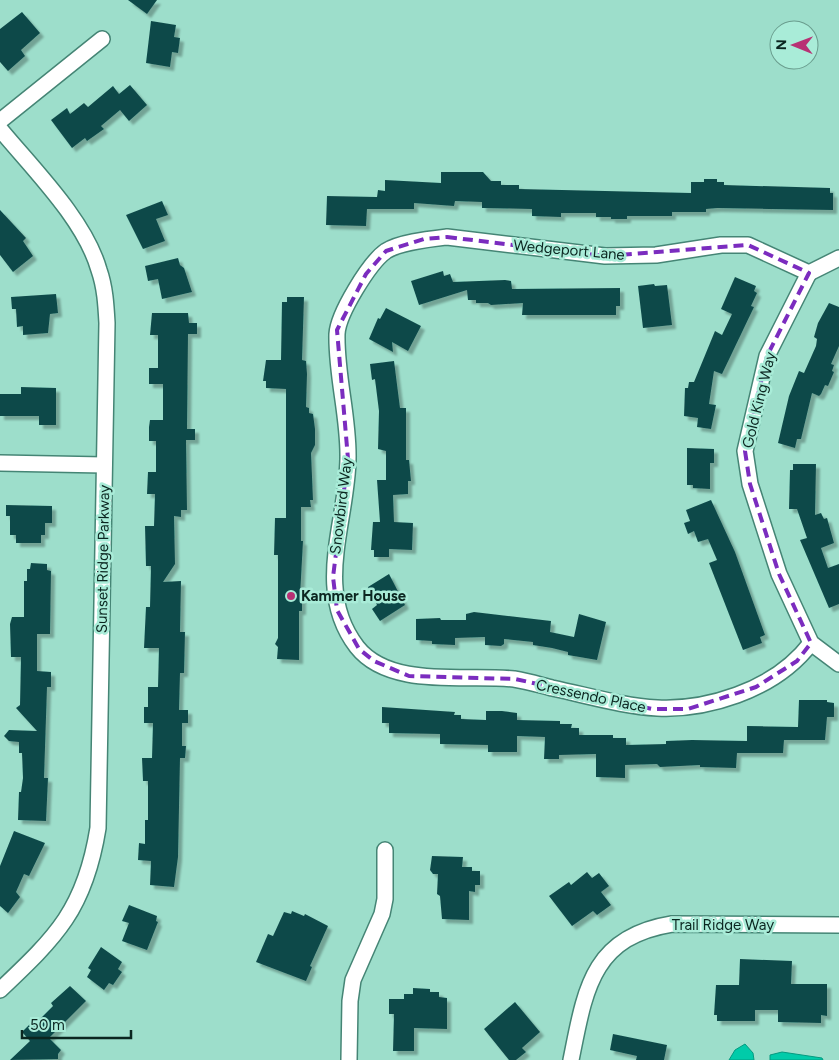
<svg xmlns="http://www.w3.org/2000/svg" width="839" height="1060" font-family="Figtree,sans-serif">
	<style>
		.water { fill: #01cba9; stroke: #049a80 }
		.building { fill: #0f4a4a; filter: url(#shadow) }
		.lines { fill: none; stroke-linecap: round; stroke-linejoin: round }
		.street-casing { stroke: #458575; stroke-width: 18 }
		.street { stroke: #fff; stroke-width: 15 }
		.marked { fill: none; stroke: #7b2cbf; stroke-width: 4; stroke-dasharray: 10 6; stroke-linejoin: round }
		.poi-dot { fill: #b83174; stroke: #a9ecd8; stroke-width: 2 }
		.labels { text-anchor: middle; stroke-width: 5; stroke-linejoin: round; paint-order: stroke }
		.street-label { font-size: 15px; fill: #0b2620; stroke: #a9ecd8 }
		.poi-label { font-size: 15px; font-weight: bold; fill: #0b2620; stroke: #a9ecd8; text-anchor: start }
	</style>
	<defs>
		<filter id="shadow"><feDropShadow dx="4" dy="4" stdDeviation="1" flood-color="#0004"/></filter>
	</defs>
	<rect width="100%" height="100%" fill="#9ddecb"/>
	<!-- water -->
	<g class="water">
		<polygon points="745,1044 753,1053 754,1060 729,1060 735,1050"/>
		<polygon points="782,1052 822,1058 823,1060 770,1060 770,1055"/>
	</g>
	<!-- building -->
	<g class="building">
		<polygon points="128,0 157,0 147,14"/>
		<polygon points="22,12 40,33 21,50 25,56 8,71 0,62 0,29"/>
		<polygon points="151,21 176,25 174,37 180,38 178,53 172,52 170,67 146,63"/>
		<polygon points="130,85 147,105 129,121 120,110 101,126 104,129 87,141 85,138 72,148 51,120 67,108 70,114 84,103 88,107 113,86 119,94"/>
		<polygon points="441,172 483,172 491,181 501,181 501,185 519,185 519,189 691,193 691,182 704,182 704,179 717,179 717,182 724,182 724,185 830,188 830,193 833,193 833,210 717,208 706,209 706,212 672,212 672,216 627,216 627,219 611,219 611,217 596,217 596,213 561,213 561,217 532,216 532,209 482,208 482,202 455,201 454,206 414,203 414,209 367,209 366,226 326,225 327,196 377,197 378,190 385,191 385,180 441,183"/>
		<polygon points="162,201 168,215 156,219 165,241 143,249 126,215"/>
		<polygon points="0,210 26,238 23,241 33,256 13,272 0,255"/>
		<polygon points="178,258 180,265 184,268 192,292 162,299 158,279 148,281 145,266"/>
		<polygon points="443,271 444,276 450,274 453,282 505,280 511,281 512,289 620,288 620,306 616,306 616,315 522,315 523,303 491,305 488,303 476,303 476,300 468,300 467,290 419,305 411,281"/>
		<polygon points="735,277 756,286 754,291 757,293 751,306 754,307 722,374 714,371 709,404 716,405 711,429 697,427 698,418 684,416 685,388 688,388 689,382 694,382 715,331 722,335 732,314 721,309"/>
		<polygon points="654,284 655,286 667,285 672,325 643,328 638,286"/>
		<polygon points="56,294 58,313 50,314 48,333 23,335 23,326 17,327 16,309 12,309 11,297"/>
		<polygon points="287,297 304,297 302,360 306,361 307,374 306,407 309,408 309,413 313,414 315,429 315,445 311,453 313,500 310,500 311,507 301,507 301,541 303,541 300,596 302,596 302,611 299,611 299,660 277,659 278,647 275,644 278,638 278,555 274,555 275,518 286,518 286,389 266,388 266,381 263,381 266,360 281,360 282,302 287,302"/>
		<polygon points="829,303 839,307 839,346 831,364 834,365 832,371 834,372 828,386 825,385 821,394 819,396 812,393 801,439 797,439 795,448 778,443 789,396 799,371 804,373 816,346 817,339 814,337 818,323"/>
		<polygon points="386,308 421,326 408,351 392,342 393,352 369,339 378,318 380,319"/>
		<polygon points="152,313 188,313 189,323 197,323 197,334 188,334 187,429 195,429 195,440 186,440 187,510 181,510 181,517 174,516 175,564 163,582 181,581 180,632 185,632 184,673 180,673 179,710 188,710 188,723 182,723 182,746 186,746 185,758 180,758 178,857 174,887 150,885 151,861 138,860 139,843 145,844 145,820 148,820 148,781 143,781 142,758 152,758 153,723 144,723 144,707 148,707 148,687 158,687 159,648 144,648 146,607 150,607 151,566 146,566 145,526 154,526 155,494 147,494 148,472 156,472 156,441 149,441 149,427 150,420 163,420 163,384 149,384 149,368 158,368 158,335 150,335"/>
		<polygon points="394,361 400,408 406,408 406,460 409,460 411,481 408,481 408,494 393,495 394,522 413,523 412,550 389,549 389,557 374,557 374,550 371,550 373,522 380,522 377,480 386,480 386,451 378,449 379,411 375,379 372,380 370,364"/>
		<polygon points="21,387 56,388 56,425 39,425 39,416 0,416 0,394 21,394"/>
		<polygon points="687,448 714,449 714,463 710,463 710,489 693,488 693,485 687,485"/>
		<polygon points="793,464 816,464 815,515 821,513 824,519 827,518 834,543 821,548 828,568 839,564 839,604 829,608 800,540 807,538 797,509 789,509 790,470 793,470"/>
		<polygon points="711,500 735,552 765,635 760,637 762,643 743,650 709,563 717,560 708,539 698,542 694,531 688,534 684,523 690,521 686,510"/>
		<polygon points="6,505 52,506 52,523 45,523 45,535 41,535 41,543 16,543 16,535 10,535 10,516 6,516"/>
		<polygon points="31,563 47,564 47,570 51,571 50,634 37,634 37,671 51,672 51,687 47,687 44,778 48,778 46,821 18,820 19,792 21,792 23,778 22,753 19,753 19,742 9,741 4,736 9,730 37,731 16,708 20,705 21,657 11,657 10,624 12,617 24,617 24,581 27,581 27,569 30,569"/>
		<polygon points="389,574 405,605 380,621 372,609 377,605 368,587"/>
		<polygon points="474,612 551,621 550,632 574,637 579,614 606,622 597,660 568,655 568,652 552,648 533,645 533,642 504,639 504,644 501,646 485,645 485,637 455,638 455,645 432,644 432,641 416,640 416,619 440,618 441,620 466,620 466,614"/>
		<polygon points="799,700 827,700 827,702 834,703 834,717 827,717 825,740 784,740 783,753 737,753 736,768 700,767 700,765 660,767 657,764 625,765 625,778 596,777 596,754 559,755 559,759 544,759 545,737 517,736 517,752 488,752 488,745 440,744 440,734 389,733 389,723 382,723 382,707 455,712 454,715 461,715 461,719 486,720 486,711 502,711 517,713 517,720 560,721 560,724 572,724 571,728 579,728 579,735 613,735 613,738 626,738 626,745 666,744 666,741 692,740 747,741 747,726 798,727"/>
		<polygon points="14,831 45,843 29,876 24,874 16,892 20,897 8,913 0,906 0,866"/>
		<polygon points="432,856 463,857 462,867 472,867 472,871 480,871 480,885 475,885 475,892 469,891 469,920 442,919 440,896 437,894 438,874 433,874 430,870"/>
		<polygon points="587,872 592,878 599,873 609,886 601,892 611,905 597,915 593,911 572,926 549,896 569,882 571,885"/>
		<polygon points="129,905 157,916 156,921 158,922 147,950 122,941 129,923 122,921"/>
		<polygon points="292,911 304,916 305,914 328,926 310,966 312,967 306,981 256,962 268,934 273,936 284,912 291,914"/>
		<polygon points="101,947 122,962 118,969 122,972 113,985 109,983 104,990 87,977 91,970 88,968"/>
		<polygon points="740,959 792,961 791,984 827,984 827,1016 821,1015 821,1023 778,1022 778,1010 755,1010 755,1021 717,1021 717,1015 714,1015 716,985 739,985"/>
		<polygon points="70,986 86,1001 49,1038 61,1050 58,1054 58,1059 10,1060 30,1041 22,1032 33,1021 35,1024 53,1006 51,1003"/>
		<polygon points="413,988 430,989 430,992 439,992 439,997 447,998 447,1029 414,1028 414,1051 393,1051 394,1014 389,1014 389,999 404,999 404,994 413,994"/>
		<polygon points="515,1002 540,1032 522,1048 526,1052 516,1060 509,1060 484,1029"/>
		<polygon points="613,1034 667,1045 664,1060 636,1060 637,1056 610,1050"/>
	</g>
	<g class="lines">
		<!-- street casing -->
		<g class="street-casing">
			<g id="street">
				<polyline points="0,121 102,39"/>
				<path d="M0,129C33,169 85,220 99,270C105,287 106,305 107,323L98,828C85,909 57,936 0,990"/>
				<path d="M809,273L748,245H721L656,255L605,256L447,237C430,239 400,242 386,251C369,263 338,314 337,334C336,376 349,417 348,459C347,523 313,590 357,647C390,689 467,674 514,679C527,681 540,685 552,688C622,703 666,721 737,695C767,684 792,668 811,643"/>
				<polyline points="809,273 767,356 745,451 750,484 779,574 811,643 839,664"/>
				<polyline points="809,273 839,258"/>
				<polyline points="0,463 104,465"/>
				<polyline points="349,1060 350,1001 353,980 382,914 385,899 385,850"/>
				<path d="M571,1060C585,991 591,937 672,924L839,925"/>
			</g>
		</g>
		<!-- street -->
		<use href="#street" class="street"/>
	</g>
	<!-- marked area -->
	<path class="marked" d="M447,237L605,256L748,245L809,273L767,356L745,451L750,484L779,574L811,643L797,661L756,687L688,709H652L515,679L409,676L374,661L359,649L337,610L333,577L348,459L337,330L366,274L386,251L424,239Z"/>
	<!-- markers -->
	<circle class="poi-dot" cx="291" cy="596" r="5"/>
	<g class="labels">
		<!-- street labels -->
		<g class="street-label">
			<text transform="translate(569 250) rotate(5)" y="5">Wedgeport Lane</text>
			<text transform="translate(759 400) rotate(-76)" y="5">Gold King Way</text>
			<text transform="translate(341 506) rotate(-83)" y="5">Snowbird Way</text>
			<text transform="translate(103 559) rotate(-89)" y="5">Sunset Ridge Parkway</text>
			<text transform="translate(591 696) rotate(12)" y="5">Cressendo Place</text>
			<text x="723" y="930">Trail Ridge Way</text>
		</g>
		<!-- poi labels -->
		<g class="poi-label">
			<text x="301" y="601">Kammer House</text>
		</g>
	</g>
	<!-- north arrow -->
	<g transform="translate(794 45) rotate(271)"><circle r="24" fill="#a9ecd8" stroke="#6a9d8e"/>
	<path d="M0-4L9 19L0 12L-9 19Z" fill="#b83174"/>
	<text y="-8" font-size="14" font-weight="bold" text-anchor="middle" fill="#0b2620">N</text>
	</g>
	<!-- scale -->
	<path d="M22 1030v8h109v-8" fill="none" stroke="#0b2620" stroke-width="2.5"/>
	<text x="30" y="1030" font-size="15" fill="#0b2620" stroke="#a9ecd8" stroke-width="4" paint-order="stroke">50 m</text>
</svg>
